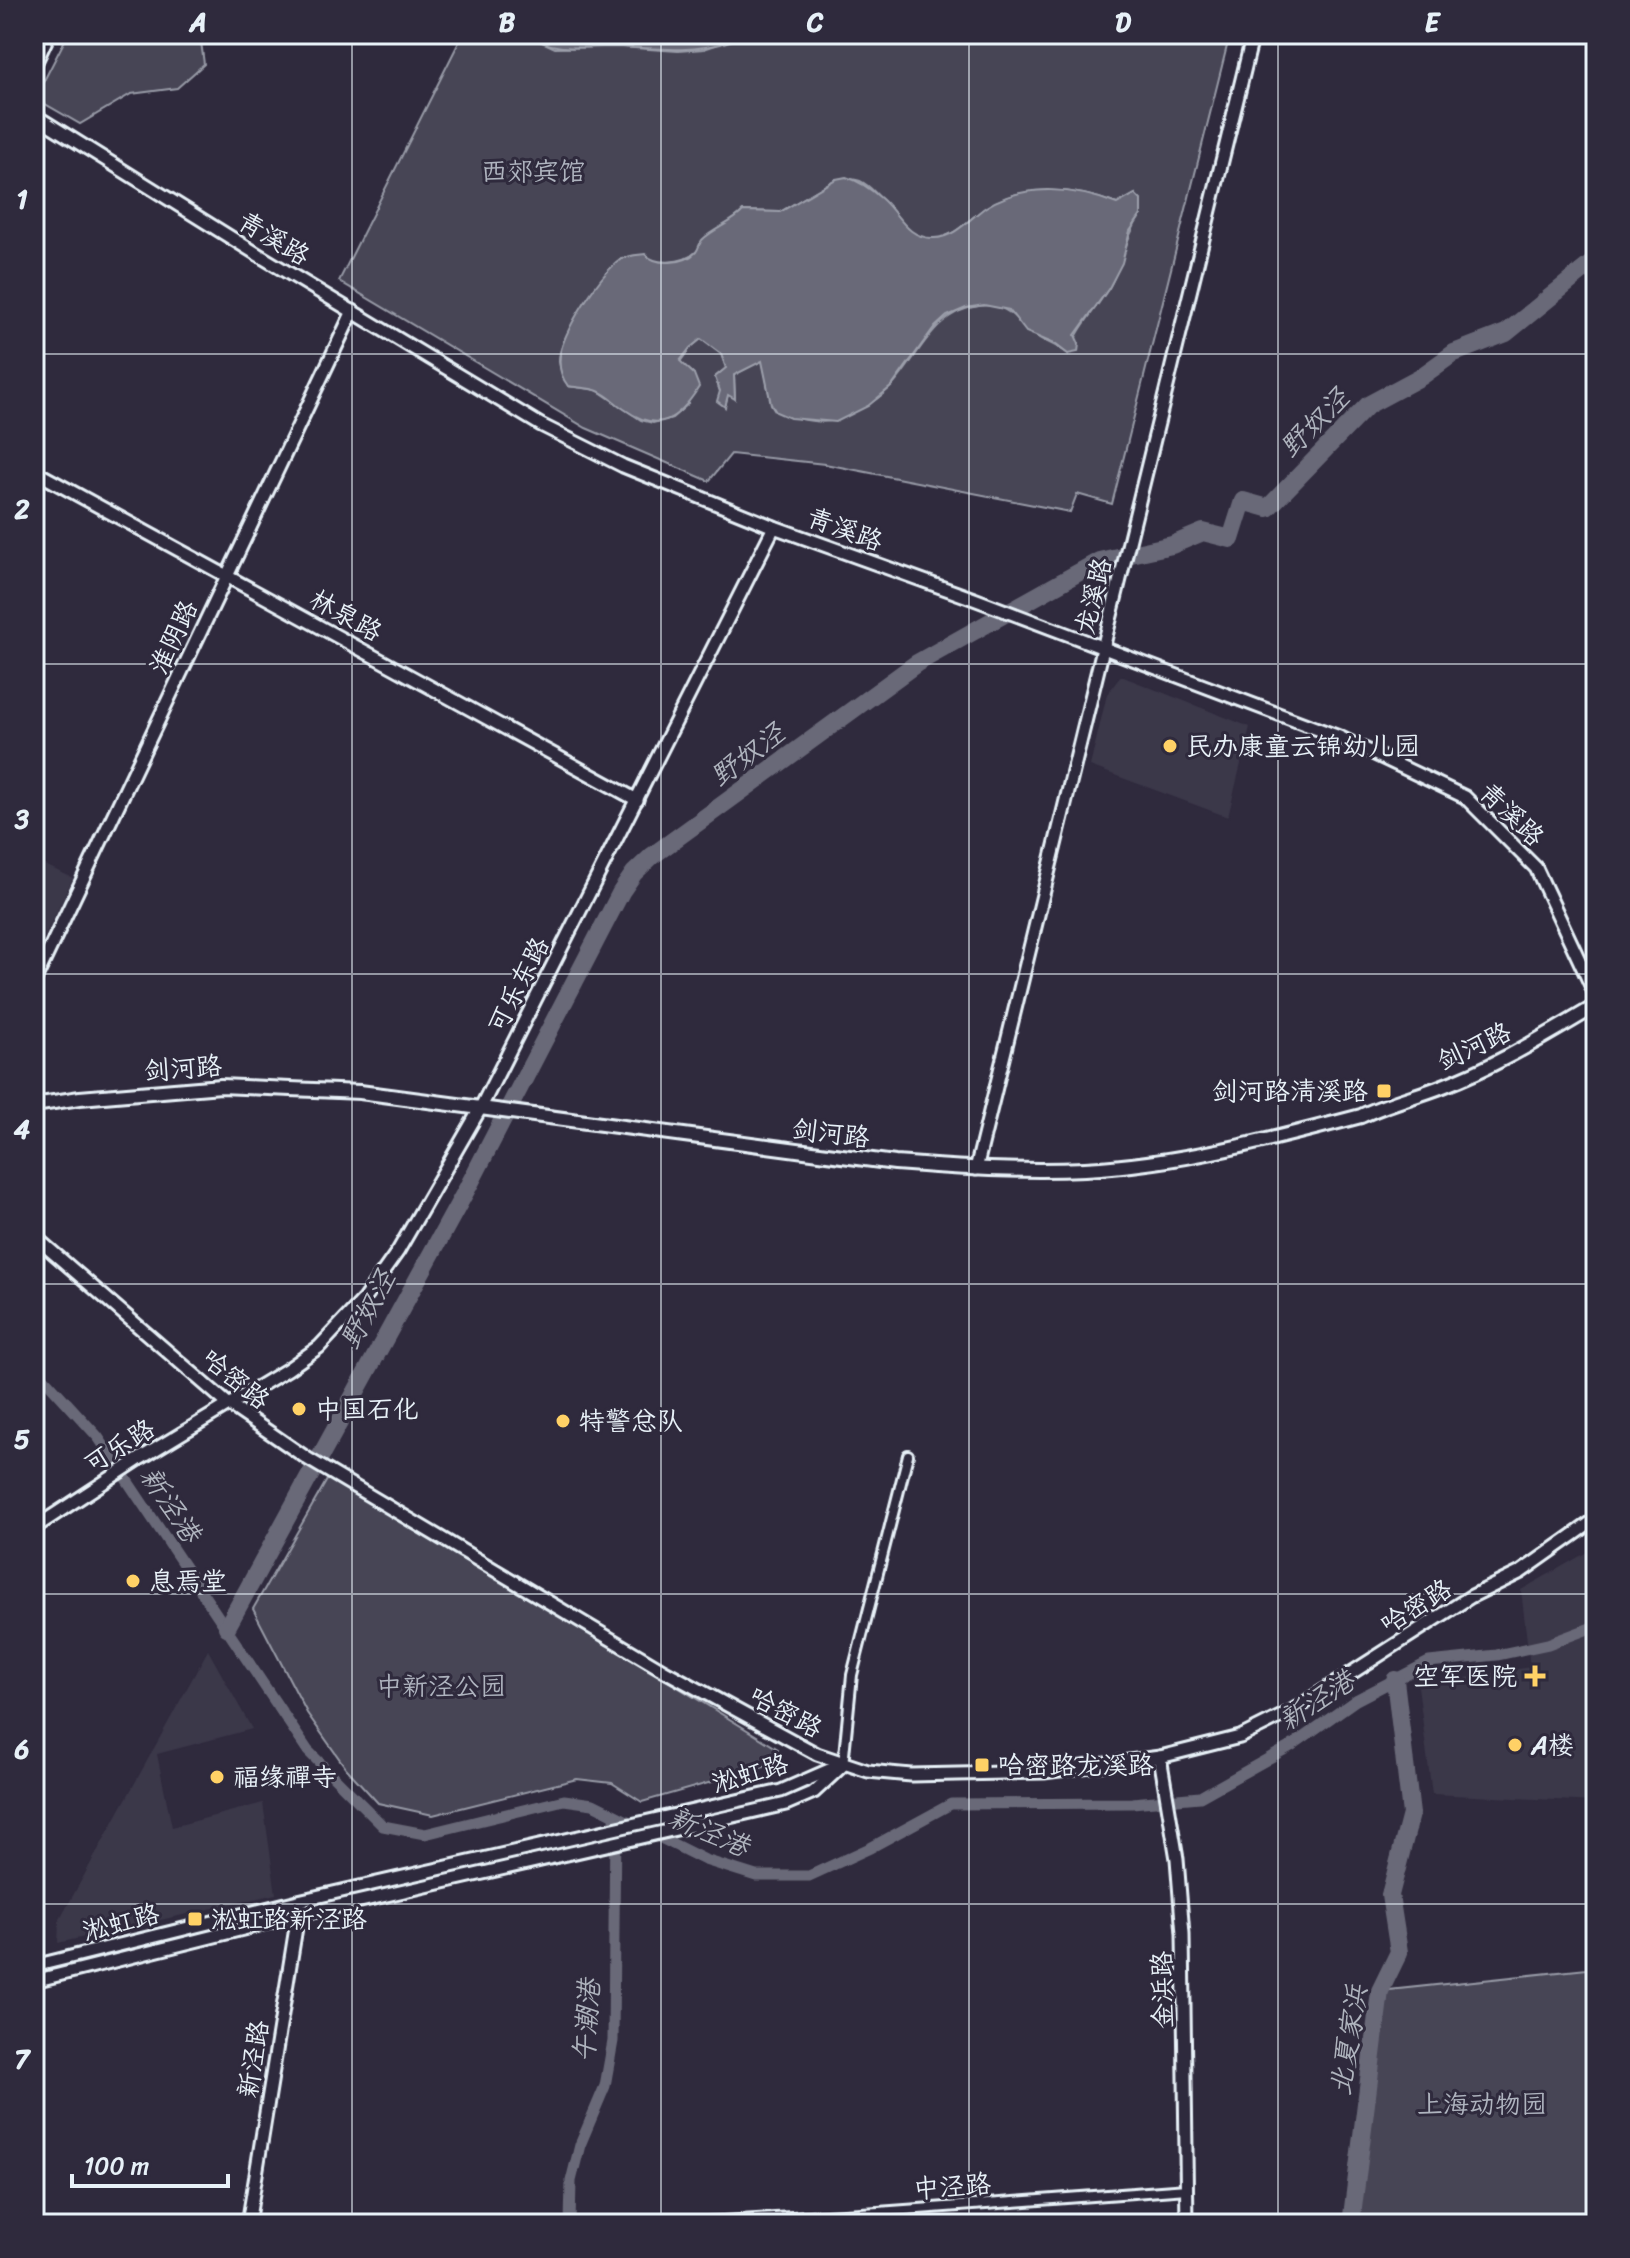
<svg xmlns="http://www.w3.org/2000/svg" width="1630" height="2258" font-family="Sriracha,'LXGW WenKai TC',sans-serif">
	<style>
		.built { fill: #3b3749 }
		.green { fill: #464455; stroke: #979aa6; stroke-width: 2; fill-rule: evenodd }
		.water { fill: #696978; stroke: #9c9fab; stroke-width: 2 }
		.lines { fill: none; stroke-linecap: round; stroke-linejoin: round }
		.canal { stroke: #696978; stroke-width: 11 }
		.river { stroke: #696978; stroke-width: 18 }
		.street-casing { stroke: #e8f1f8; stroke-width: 14 }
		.secondary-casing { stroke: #e8f1f8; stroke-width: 17 }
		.primary-casing { stroke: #e8f1f8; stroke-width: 18 }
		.street { stroke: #2f2a3d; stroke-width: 8 }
		.secondary { stroke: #2f2a3d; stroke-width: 11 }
		.primary { stroke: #2f2a3d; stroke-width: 12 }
		.grid { fill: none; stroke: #e8f1f8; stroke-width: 2; stroke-opacity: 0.55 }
		.poi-dot { fill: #ffd166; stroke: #2f2a3d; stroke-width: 3 }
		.labels { text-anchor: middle; stroke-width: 6; stroke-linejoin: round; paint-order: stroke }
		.park-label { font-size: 26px; fill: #afb4bf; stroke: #2f2a3d }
		.street-label { font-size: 26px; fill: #e8f1f8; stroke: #2f2a3d }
		.poi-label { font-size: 26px; fill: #e8f1f8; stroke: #2f2a3d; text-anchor: start }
		.water-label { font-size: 28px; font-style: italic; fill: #afb4be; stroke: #2f2a3d }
		.neatline { fill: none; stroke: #e8f1f8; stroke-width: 3 }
		.grid-label { font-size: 26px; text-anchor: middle; font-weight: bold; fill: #e8f1f8 }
	</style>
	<rect width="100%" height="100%" fill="#2f2a3d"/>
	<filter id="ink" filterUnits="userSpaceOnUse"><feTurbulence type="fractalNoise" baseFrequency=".0125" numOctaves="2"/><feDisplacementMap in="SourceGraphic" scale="16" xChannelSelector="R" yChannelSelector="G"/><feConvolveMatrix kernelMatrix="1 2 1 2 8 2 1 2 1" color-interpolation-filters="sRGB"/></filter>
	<g filter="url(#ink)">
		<!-- built -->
		<g class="built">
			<polygon points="1121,676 1250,727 1228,817 1090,766 1107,694"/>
			<polygon points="34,860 73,878 34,959"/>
			<polygon points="1596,1547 1596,1802 1432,1794 1418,1686 1530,1667 1521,1590"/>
			<polygon points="208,1650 252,1729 157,1754 172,1827 263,1803 276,1894 58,1943 59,1921"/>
		</g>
		<!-- green -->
		<g class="green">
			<polygon points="68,34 200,34 204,64 177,88 131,94 80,124 35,98"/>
			<path d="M463,34H525L555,48L619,47L678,51L704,49L748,34H1230L1112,504L1077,494L1070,512L825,464L731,454L709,481L586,428L339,281ZM836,179C843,179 854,178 860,181C888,195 900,242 935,239C956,237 970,217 987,207C1025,183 1077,188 1117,204L1135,194L1141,215C1126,236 1123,261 1111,284C1097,309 1078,327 1068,354C1059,347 1051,344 1041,339C1017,326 1013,302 979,306C933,311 920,355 893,385C883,395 870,404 858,409C840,418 836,424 813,421C762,414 774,404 762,360L734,375L735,398L728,394L725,406L715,377L726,368L721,354L701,339L690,348L680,362L694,374L688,404L672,418L653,423L641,420L597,390L568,386C565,379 560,370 559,362C557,338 604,276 621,259C641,260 680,268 696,252C701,247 701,242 707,237C720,228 732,223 743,211L780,212Z"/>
			<polygon points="555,34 719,34 675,41 636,36 569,36"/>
			<polygon points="331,1473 778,1749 775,1764 642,1802 612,1783 577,1779 433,1815 378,1803 346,1768 307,1713 253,1609"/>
			<polygon points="1596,1968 1596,2224 1351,2224 1380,1991"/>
		</g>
		<!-- water -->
		<g class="water">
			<path d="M525,34L636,36L675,41L719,34H748C702,55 669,49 621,47C582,45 560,55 525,34Z"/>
			<path d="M846,177C860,181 871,189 882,199C899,214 907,239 934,238C955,238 970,218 986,207C1025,182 1076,188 1117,204L1135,194L1141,200V215L1130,231L1122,263L1109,288L1075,335L1079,344L1078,352L1068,354L1055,344L1026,332L1009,310L984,305L966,308L947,316L933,329L892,386L868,406L836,422L790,418L776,412L771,404L762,361L734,375L735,399L728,395L725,407L717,401L720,391L715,377L726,368L721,354L701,339L690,348L680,361L694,374L699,387C678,420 659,434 624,409C615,403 608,395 598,391C590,387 577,388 568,386C560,376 558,363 561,350C567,326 600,274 620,260C628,255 636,255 645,254C656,266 685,264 696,252C699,248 699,244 702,240C714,228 731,224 743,211L780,212L836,179Z"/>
		</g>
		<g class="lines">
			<!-- canal -->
			<g class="canal">
				<polyline points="34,1367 98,1437 308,1751 383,1826 425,1834 564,1800 593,1804 705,1860 756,1876 809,1876 870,1848 951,1804 1132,1803 1200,1797 1291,1746 1356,1700 1429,1662 1497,1655 1548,1644 1596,1626"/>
				<polyline points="570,2224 571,2181 580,2145 605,2086 613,2041 615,1820"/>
			</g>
			<!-- river -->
			<g class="river">
				<polyline points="227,1627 468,1187 621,892 634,873 652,856 917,663 1099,561 1172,545 1203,532 1231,539 1243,501 1268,508 1368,405 1422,376 1454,353 1506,333 1596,260"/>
				<polyline points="1351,2224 1380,1991 1399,1952 1390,1895 1411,1814 1395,1680"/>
			</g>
			<!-- street casing -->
			<g class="street-casing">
				<g id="street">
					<polyline points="843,1765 852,1675 908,1455"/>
					<polyline points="672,2224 878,2212 1187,2189"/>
				</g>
			</g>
			<!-- secondary casing -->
			<g class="secondary-casing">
				<g id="secondary">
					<polyline points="34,66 49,34"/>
					<polyline points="34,115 257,254 541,425 623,466 774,527 974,599 1339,737 1465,797 1536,868 1596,996"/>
					<polyline points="34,471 637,800"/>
					<polyline points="34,982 353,311"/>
					<polyline points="976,1169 1253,34"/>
					<polyline points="34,1236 228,1404 308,1459 663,1670 817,1754 868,1771 911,1775 1044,1772 1160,1757 1240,1737 1292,1711 1470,1597 1521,1572 1596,1519"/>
					<polyline points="34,1528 141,1458 288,1369 319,1347 364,1299 398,1251 480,1109 774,527"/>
					<polyline points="1160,1757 1177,1859 1183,1934 1187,2224"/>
					<polyline points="34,1966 298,1901 781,1791 836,1767"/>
					<polyline points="34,1981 299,1915 786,1804 814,1792 843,1765"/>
					<polyline points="248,2224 299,1909"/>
				</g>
			</g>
			<!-- primary casing -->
			<g class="primary-casing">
				<path id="primary" d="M34,1105L80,1098L221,1086L360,1092L895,1163C958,1168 1021,1172 1085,1169C1179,1164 1270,1140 1361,1116C1388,1103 1415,1097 1443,1086C1497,1066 1546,1035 1596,1006"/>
			</g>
			<!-- street -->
			<use href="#street" class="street"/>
			<!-- secondary -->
			<use href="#secondary" class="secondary"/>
			<!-- primary -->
			<use href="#primary" class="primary"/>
		</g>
	</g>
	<!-- grid -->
	<path class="grid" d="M352,34V2224M661,34V2224M969,34V2224M1278,34V2224M34,354H1596M34,664H1596M34,974H1596M34,1284H1596M34,1594H1596M34,1904H1596"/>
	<!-- markers -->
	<g class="poi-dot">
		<circle cx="1170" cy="746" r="8"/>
		<rect x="1376" y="1083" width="16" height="16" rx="4"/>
		<circle cx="299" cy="1409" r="8"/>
		<circle cx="563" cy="1421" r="8"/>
		<circle cx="133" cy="1581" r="8"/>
		<path d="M1531 1664h8v8h8v8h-8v8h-8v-8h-8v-8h8z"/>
		<circle cx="1515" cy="1745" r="8"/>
		<rect x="974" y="1757" width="16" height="16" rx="4"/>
		<circle cx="217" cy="1777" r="8"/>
		<rect x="187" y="1911" width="16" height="16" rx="4"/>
	</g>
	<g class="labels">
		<!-- park labels -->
		<g class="park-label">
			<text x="533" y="180">西郊宾馆</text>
			<text x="441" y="1695">中新泾公园</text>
			<text x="1482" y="2113">上海动物园</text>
		</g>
		<!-- street labels -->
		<g class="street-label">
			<text transform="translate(274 238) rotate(31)" y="9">青溪路</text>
			<text transform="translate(845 529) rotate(20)" y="9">青溪路</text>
			<text transform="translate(1093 596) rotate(-76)" y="9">龙溪路</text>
			<text transform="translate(346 615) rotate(29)" y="9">林泉路</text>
			<text transform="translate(173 637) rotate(-65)" y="9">淮阴路</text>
			<text transform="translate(1512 814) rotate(44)" y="9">青溪路</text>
			<text transform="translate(518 985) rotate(-63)" y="9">可乐东路</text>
			<text transform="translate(1474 1046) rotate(-25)" y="9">剑河路</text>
			<text transform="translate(183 1068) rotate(-4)" y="9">剑河路</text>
			<text transform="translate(831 1133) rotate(7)" y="9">剑河路</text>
			<text transform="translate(236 1379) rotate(39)" y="9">哈密路</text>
			<text transform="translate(119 1446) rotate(-32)" y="9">可乐路</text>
			<text transform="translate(1416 1606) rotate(-32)" y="9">哈密路</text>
			<text transform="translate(786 1712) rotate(28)" y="9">哈密路</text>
			<text transform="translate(750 1773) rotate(-16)" y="9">淞虹路</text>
			<text transform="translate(121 1922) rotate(-14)" y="9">淞虹路</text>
			<text transform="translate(1162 1990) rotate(-91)" y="9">金浜路</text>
			<text transform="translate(253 2059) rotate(-81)" y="9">新泾路</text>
			<text transform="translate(952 2186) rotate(-4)" y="9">中泾路</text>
		</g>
		<!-- poi labels -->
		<g class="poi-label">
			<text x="1186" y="755">民办康童云锦幼儿园</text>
			<text x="1368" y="1100" text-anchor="end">剑河路清溪路</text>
			<text x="315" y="1418">中国石化</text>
			<text x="579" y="1430">特警总队</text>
			<text x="149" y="1590">息焉堂</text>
			<text x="1517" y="1685" text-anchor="end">空军医院</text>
			<text x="1531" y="1754">A楼</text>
			<text x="998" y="1774">哈密路龙溪路</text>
			<text x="233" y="1786">福缘禪寺</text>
			<text x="211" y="1928">淞虹路新泾路</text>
		</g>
		<!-- water labels -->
		<g class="water-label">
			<text transform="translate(1314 422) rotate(-45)" y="10">野奴泾</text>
			<text transform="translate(747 754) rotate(-37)" y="10">野奴泾</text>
			<text transform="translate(367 1309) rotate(-62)" y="10">野奴泾</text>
			<text transform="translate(171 1504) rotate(56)" y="10">新泾港</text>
			<text transform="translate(1316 1700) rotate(-33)" y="10">新泾港</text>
			<text transform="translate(709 1831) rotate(23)" y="10">新泾港</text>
			<text transform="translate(586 2021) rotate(-86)" y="10">午潮港</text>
			<text transform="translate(1348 2040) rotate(-81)" y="10">北夏家浜</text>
		</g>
	</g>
	<!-- margin -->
	<rect width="1630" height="2258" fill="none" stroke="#2f2a3d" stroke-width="88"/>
	<!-- scale -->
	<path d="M72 2174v12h156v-12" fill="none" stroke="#e8f1f8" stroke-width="4"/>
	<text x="84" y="2174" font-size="24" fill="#e8f1f8" stroke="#2f2a3d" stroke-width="6" paint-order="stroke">100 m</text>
	<rect x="44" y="44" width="1542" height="2170" class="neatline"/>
	<g class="grid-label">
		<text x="198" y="31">A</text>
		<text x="507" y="31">B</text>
		<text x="815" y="31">C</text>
		<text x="1123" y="31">D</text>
		<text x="1432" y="31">E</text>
		<text x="22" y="208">1</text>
		<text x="22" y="518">2</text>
		<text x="22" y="828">3</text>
		<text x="22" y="1138">4</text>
		<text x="22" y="1448">5</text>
		<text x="22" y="1758">6</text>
		<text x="22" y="2068">7</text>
	</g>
</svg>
